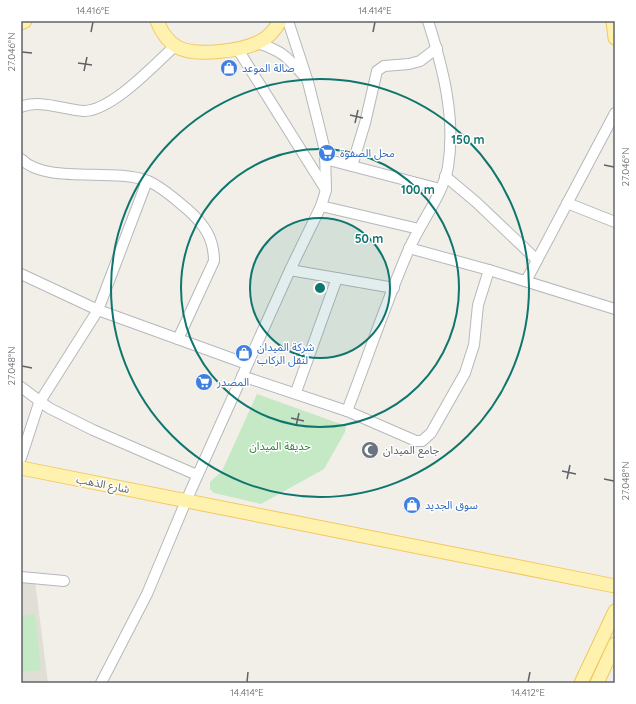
<svg xmlns="http://www.w3.org/2000/svg" width="636" height="704" font-family="Quicksand,'Noto Sans Arabic',sans-serif">
	<style>
		.education { fill: #e1ded6 }
		.green { fill: #c5e8c5 }
		.lines { fill: none; stroke-linecap: round; stroke-linejoin: round }
		.minor-casing { stroke: #b5b8bc; stroke-width: 12 }
		.major-casing { stroke: #f2c960; stroke-width: 15 }
		.minor { stroke: #fff; stroke-width: 10 }
		.major { stroke: #fff2af; stroke-width: 13 }
		.ticks { fill: none; stroke: #5f6368; stroke-width: 1.5 }
		.ring { fill: none; stroke: #0f766e; stroke-width: 2 }
		.labels { text-anchor: middle; stroke-width: 3; stroke-linejoin: round; paint-order: stroke }
		.shop-label { font-size: 11px; fill: #366cbe; stroke: #fff; text-anchor: start }
		.park-label { font-size: 11px; fill: #348238; stroke: #fff }
		.worship-label { font-size: 11px; fill: #5b616d; stroke: #fff; text-anchor: start }
		.street-label { font-size: 11px; fill: #5f6368; stroke: #fff }
		.centre { fill: #0f766e; stroke: #fff; stroke-width: 2 }
		.ring-label { font-size: 12px; text-anchor: middle; font-weight: bold; fill: #0f766e; stroke: #fff; stroke-width: 3; stroke-linejoin: round; paint-order: stroke }
		.neatline { fill: none; stroke: #5f6368; stroke-width: 1.5 }
		.ticks-label { font-size: 10px; text-anchor: middle; fill: #5f6368 }
	</style>
	<rect width="100%" height="100%" fill="#f1efe8"/>
	<!-- education -->
	<polygon class="education" points="21,579 35,581 48,683 21,683"/>
	<!-- green -->
	<g class="green">
		<polygon points="257,394 346,426 345,432 324,469 261,504 214,493 210,489 210,482 222,471"/>
		<polygon points="35,614 41,670 21,672 21,616"/>
	</g>
	<g class="lines">
		<!-- minor casing -->
		<g class="minor-casing">
			<g id="minor">
				<path d="M258,43C284,52 287,57 305,77"/>
				<polyline points="237,48 326,190"/>
				<path d="M21,107C40,99 64,110 84,111C112,111 155,64 175,46"/>
				<path d="M21,159C47,185 113,167 148,181C162,187 175,199 187,209C204,224 214,238 214,261L178,339"/>
				<polyline points="325,159 440,189"/>
				<polyline points="352,166 365,123 377,71 384,66 409,64 420,61 437,48"/>
				<polyline points="445,176 476,202 537,260"/>
				<polyline points="567,203 615,222"/>
				<polyline points="321,206 419,229"/>
				<polyline points="409,248 489,270 615,309"/>
				<polyline points="290,270 394,288"/>
				<polyline points="21,274 98,310 247,364"/>
				<polyline points="526,281 615,113"/>
				<path d="M242,376L347,411C368,357 386,302 409,249C420,223 443,195 448,167C456,118 443,68 428,21"/>
				<polyline points="21,387 49,408 93,430 197,475"/>
				<polyline points="296,392 337,278"/>
				<polyline points="347,411 416,441 422,441 431,433 465,373 474,345 478,305 489,270"/>
				<polyline points="21,458 39,403 98,310 147,181"/>
				<polyline points="21,577 64,581"/>
				<polyline points="101,683 147,594 186,501 290,270 321,206 326,190 325,151 319,126 308,82 288,21"/>
			</g>
		</g>
		<!-- major casing -->
		<g class="major-casing">
			<g id="major">
				<path d="M157,21C161,31 167,41 177,47C195,57 242,51 259,42C268,38 275,30 280,21"/>
				<polyline points="613,21 615,38"/>
				<polyline points="21,23 25,21"/>
				<polyline points="21,468 615,586"/>
				<polyline points="581,683 615,611"/>
				<polyline points="597,683 615,644"/>
			</g>
		</g>
		<!-- minor -->
		<use href="#minor" class="minor"/>
		<!-- major -->
		<use href="#major" class="major"/>
	</g>
	<!-- ticks -->
	<path class="ticks" d="M91,32L93,22M373,32L375,22M22,52L32,53M78,63L92,65M84,71L87,57M350,115L363,118M355,123L358,110M604,165L614,167M22,366L32,368M291,418L304,421M296,426L299,413M562,471L576,474M567,479L570,465M604,479L614,481M247,682L248,672M528,682L530,672"/>
	<!-- distance rings -->
	<circle cx="320" cy="288" r="70" fill="#0f766e" fill-opacity=".12"/>
	<g class="ring">
		<circle cx="320" cy="288" r="70"/>
		<circle cx="320" cy="288" r="139"/>
		<circle cx="320" cy="288" r="209"/>
	</g>
	<!-- icons -->
	<defs>
		<g id="shop-disc" transform="scale(0.9)"><circle r="9.5" fill="#3f7fe0" stroke="#fff"/><path d="M-5-2.5h2.3a2.7 3.5 0 0 1 5.4 0H5L5.5 6h-11ZM-1.5-2.5h3a1.5 2.3 0 0 0-3 0Z" fill="#fff"/></g>
		<g id="supermarket-disc" transform="scale(0.9)"><circle r="9.5" fill="#3f7fe0" stroke="#fff"/><path d="M-6-5.5h2.5l.6 2H6L4.5 2H-2.5L-4.4-4H-6ZM-1.5 3.2a1.3 1.3 0 1 0 .1 0ZM3 3.2a1.3 1.3 0 1 0 .1 0Z" fill="#fff"/></g>
		<g id="mosque-disc" transform="scale(0.9)"><circle r="9.5" fill="#6b7280" stroke="#fff"/><path d="M3.5-4.9A6 6 0 1 0 3.5 4.9A5 5 0 1 1 3.5-4.9Z" fill="#fff"/></g>
	</defs>
	<g fill-rule="evenodd">
		<use href="#shop-disc" x="229" y="68"/>
		<use href="#supermarket-disc" x="327" y="153"/>
		<use href="#shop-disc" x="244" y="353"/>
		<use href="#supermarket-disc" x="204" y="382"/>
		<use href="#mosque-disc" x="370" y="450"/>
		<use href="#shop-disc" x="412" y="505"/>
	</g>
	<g class="labels">
		<!-- shop labels -->
		<g class="shop-label">
			<text x="242" y="72">صالة الموعد</text>
			<text x="340" y="157">محل الصفوة</text>
			<text x="257" y="351">شركة الميدان<tspan x="257" dy="13">لنقل الركاب</tspan></text>
			<text x="217" y="386">المصدر</text>
			<text x="425" y="509">سوق الجديد</text>
		</g>
		<!-- park labels -->
		<g class="park-label">
			<text x="280" y="450">حديقة الميدان</text>
		</g>
		<!-- worship labels -->
		<g class="worship-label">
			<text x="383" y="454">جامع الميدان</text>
		</g>
		<!-- street labels -->
		<g class="street-label">
			<text transform="translate(103 484) rotate(11)" y="4">شارع الذهب</text>
		</g>
	</g>
	<circle cx="320" cy="288" r="6" class="centre"/>
	<g class="ring-label">
		<text x="468" y="144">150 m</text>
		<text x="418" y="194">100 m</text>
		<text x="369" y="243">50 m</text>
	</g>
	<!-- border -->
	<rect width="636" height="704" fill="none" stroke="#ffffff" stroke-width="44"/>
	<rect x="22" y="22" width="592" height="660" class="neatline"/>
	<g class="ticks-label">
		<text x="93" y="14">14.416°E</text>
		<text x="375" y="14">14.414°E</text>
		<text transform="translate(11 52) rotate(-90)" y="4">27.046°N</text>
		<text transform="translate(625 167) rotate(-90)" y="4">27.046°N</text>
		<text transform="translate(11 366) rotate(-90)" y="4">27.048°N</text>
		<text transform="translate(625 481) rotate(-90)" y="4">27.048°N</text>
		<text x="247" y="696">14.414°E</text>
		<text x="528" y="696">14.412°E</text>
	</g>
</svg>
